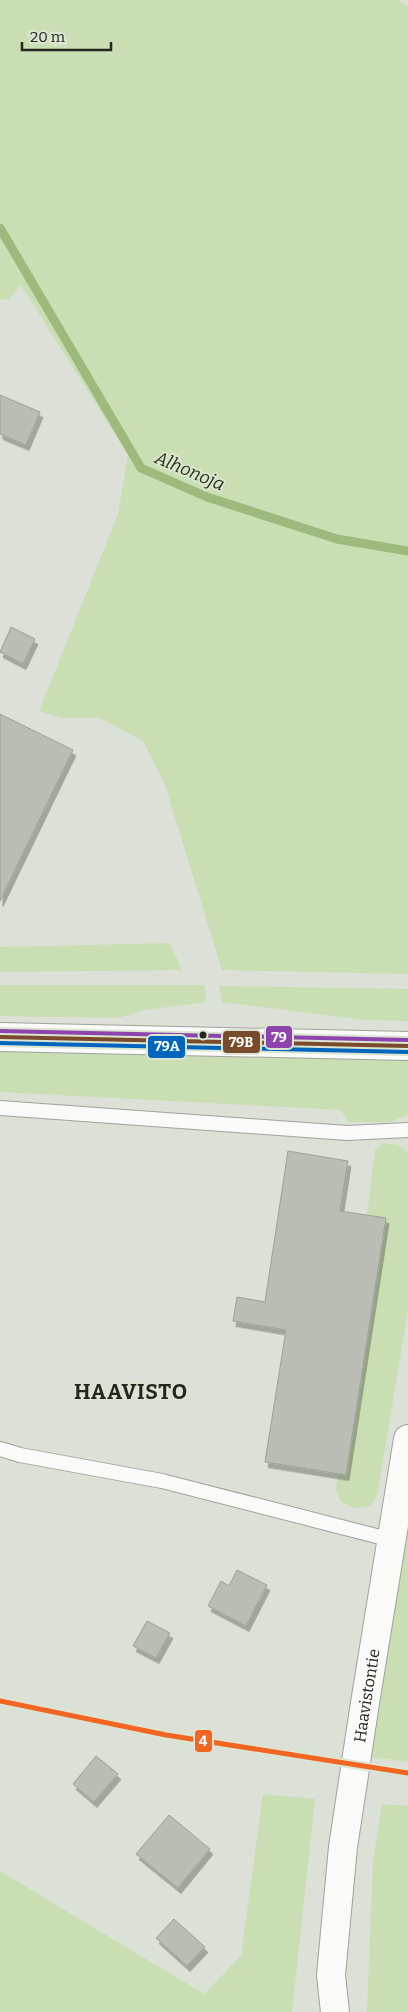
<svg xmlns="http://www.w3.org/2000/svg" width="408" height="2012" font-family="Bitter,serif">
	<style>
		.green { fill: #c9deb3 }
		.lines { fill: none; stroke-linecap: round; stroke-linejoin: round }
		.stream { stroke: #9db97c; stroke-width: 9 }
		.building { fill: #b9beb5; stroke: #9ca098; filter: url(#shadow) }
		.service-casing { stroke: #9fa39c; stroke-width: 16 }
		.minor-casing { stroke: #9fa39c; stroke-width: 30 }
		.secondary-casing { stroke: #9fa39c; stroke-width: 30 }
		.service { stroke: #fafaf9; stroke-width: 14 }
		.minor { stroke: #fafaf9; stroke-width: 28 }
		.secondary { stroke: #fafaf9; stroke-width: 28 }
		.bus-1-casing { stroke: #dbe5d2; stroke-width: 8 }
		.bus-2-casing { stroke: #dbe5d2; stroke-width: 8 }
		.bus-3-casing { stroke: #dbe5d2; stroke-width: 8 }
		.bus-1 { stroke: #7a4b2a; stroke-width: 4 }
		.bus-2 { stroke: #0065bd; stroke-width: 4 }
		.bus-3 { stroke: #8e44ad; stroke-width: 4 }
		.rail-1-casing { stroke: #dbe5d2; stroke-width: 9 }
		.rail-1 { stroke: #f26522; stroke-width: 5 }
		.bus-dot { fill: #232720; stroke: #dbe5d2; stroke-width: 2 }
		.labels { text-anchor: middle; stroke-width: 4; stroke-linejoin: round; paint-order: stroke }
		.street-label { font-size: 16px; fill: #232720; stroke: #dbe5d2 }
		.water-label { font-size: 18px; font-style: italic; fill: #263513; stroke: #dbe5d2 }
		.district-label { font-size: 21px; font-weight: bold; letter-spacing: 1px; fill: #232720; stroke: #dbe5d2 }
		.line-badge { stroke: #dbe5d2; stroke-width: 2 }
		.badge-label { font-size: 14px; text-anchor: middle; font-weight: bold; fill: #fff }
	</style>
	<defs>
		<filter id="shadow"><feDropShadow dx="3" dy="5.5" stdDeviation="0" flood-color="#0004"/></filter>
	</defs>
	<rect width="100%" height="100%" fill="#dbe1d6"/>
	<!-- green -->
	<g class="green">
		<polygon points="0,0 397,0 408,6 408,974 222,970 164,782 143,741 100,718 62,718 39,711 118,514 128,455 21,285 8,300 0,299"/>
		<polygon points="170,943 182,970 0,972 0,947"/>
		<polygon points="0,985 204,985 207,1002 145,1010 118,1018 0,1016"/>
		<polygon points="219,986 408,989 408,1021 364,1020 222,1002"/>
		<polygon points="0,1051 408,1060 408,1115 390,1122 348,1122 341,1110 0,1092"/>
		<polygon points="383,1143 398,1145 408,1152 408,1311 377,1496 370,1506 354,1508 341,1502 336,1489 338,1474 346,1474 386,1219 367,1215 375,1150"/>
		<polygon points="408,1506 408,1762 368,1757"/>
		<polygon points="263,1794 315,1799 292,2012 0,2012 0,1871 204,1994 241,1956"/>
		<polygon points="382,1804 408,1806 408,2012 367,2012 373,1861"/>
	</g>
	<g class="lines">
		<!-- stream -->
		<polyline class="stream" points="0,228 141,468 207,497 337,539 408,551"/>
	</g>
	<!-- building -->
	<g class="building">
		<polygon points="0,395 40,412 26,445 0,434"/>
		<polygon points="11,627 35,639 23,664 0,652"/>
		<polygon points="0,714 73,750 0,901"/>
		<polygon points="288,1151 348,1161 340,1211 386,1218 346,1475 265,1462 286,1330 233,1321 237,1297 265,1302"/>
		<polygon points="237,1570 267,1585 246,1626 208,1606 221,1581 229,1586"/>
		<polygon points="147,1621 170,1633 156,1658 133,1646"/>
		<polygon points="96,1756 118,1774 94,1802 73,1784"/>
		<polygon points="169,1815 210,1849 178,1888 136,1854"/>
		<polygon points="174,1919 205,1947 187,1966 156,1938"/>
	</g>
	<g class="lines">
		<!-- service casing -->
		<g class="service-casing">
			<g id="service">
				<polyline points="0,1108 347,1133 408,1130"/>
				<polyline points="0,1449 20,1455 162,1481 392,1540"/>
			</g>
		</g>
		<!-- minor casing -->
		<g class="minor-casing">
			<g id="minor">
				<path id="s1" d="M335,2012L331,1975L343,1847L365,1703L408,1439"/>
			</g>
		</g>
		<!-- secondary casing -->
		<g class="secondary-casing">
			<polyline id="secondary" points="0,1037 408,1046"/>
		</g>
		<!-- service -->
		<use href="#service" class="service"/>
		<!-- minor -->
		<use href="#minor" class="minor"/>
		<!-- secondary -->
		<use href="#secondary" class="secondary"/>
		<!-- bus-1 casing -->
		<g class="bus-1-casing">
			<polyline id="bus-1" points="0,1037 408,1046"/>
		</g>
		<!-- bus-2 casing -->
		<g class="bus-2-casing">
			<polyline id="bus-2" points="0,1043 408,1052"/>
		</g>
		<!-- bus-3 casing -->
		<g class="bus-3-casing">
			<polyline id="bus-3" points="0,1031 408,1040"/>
		</g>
		<!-- bus-1 -->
		<use href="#bus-1" class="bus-1"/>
		<!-- bus-2 -->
		<use href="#bus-2" class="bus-2"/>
		<!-- bus-3 -->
		<use href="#bus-3" class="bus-3"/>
		<!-- rail-1 casing -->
		<g class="rail-1-casing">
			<polyline id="rail-1" points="0,1701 166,1735 408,1773"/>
		</g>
		<!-- rail-1 -->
		<use href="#rail-1" class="rail-1"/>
	</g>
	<!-- markers -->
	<circle class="bus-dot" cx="203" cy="1035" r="4.5"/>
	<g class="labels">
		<!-- street labels -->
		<g class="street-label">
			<text dy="6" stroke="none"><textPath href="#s1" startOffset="319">Haavistontie</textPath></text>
		</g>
		<!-- water labels -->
		<g class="water-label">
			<text transform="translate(190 471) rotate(23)" y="6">Alhonoja</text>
		</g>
		<!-- district labels -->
		<g class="district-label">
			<text x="131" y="1399">HAAVISTO</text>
		</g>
	</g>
	<g class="line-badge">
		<rect x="265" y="1025" width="28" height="24" rx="5" fill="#8e44ad"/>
		<rect x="222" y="1030" width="39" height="24" rx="5" fill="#7a4b2a"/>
		<rect x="147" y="1035" width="39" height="24" rx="5" fill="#0065bd"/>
		<rect x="194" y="1729" width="19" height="24" rx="5" fill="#f26522"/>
	</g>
	<g class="badge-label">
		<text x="279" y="1042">79</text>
		<text x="241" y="1047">79B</text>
		<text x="167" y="1051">79A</text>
		<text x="203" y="1746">4</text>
	</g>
	<!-- scale -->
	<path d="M22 42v8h89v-8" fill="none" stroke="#232720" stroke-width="2.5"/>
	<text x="30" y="42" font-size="15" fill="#232720" stroke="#dbe5d2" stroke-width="4" paint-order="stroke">20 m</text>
</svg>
